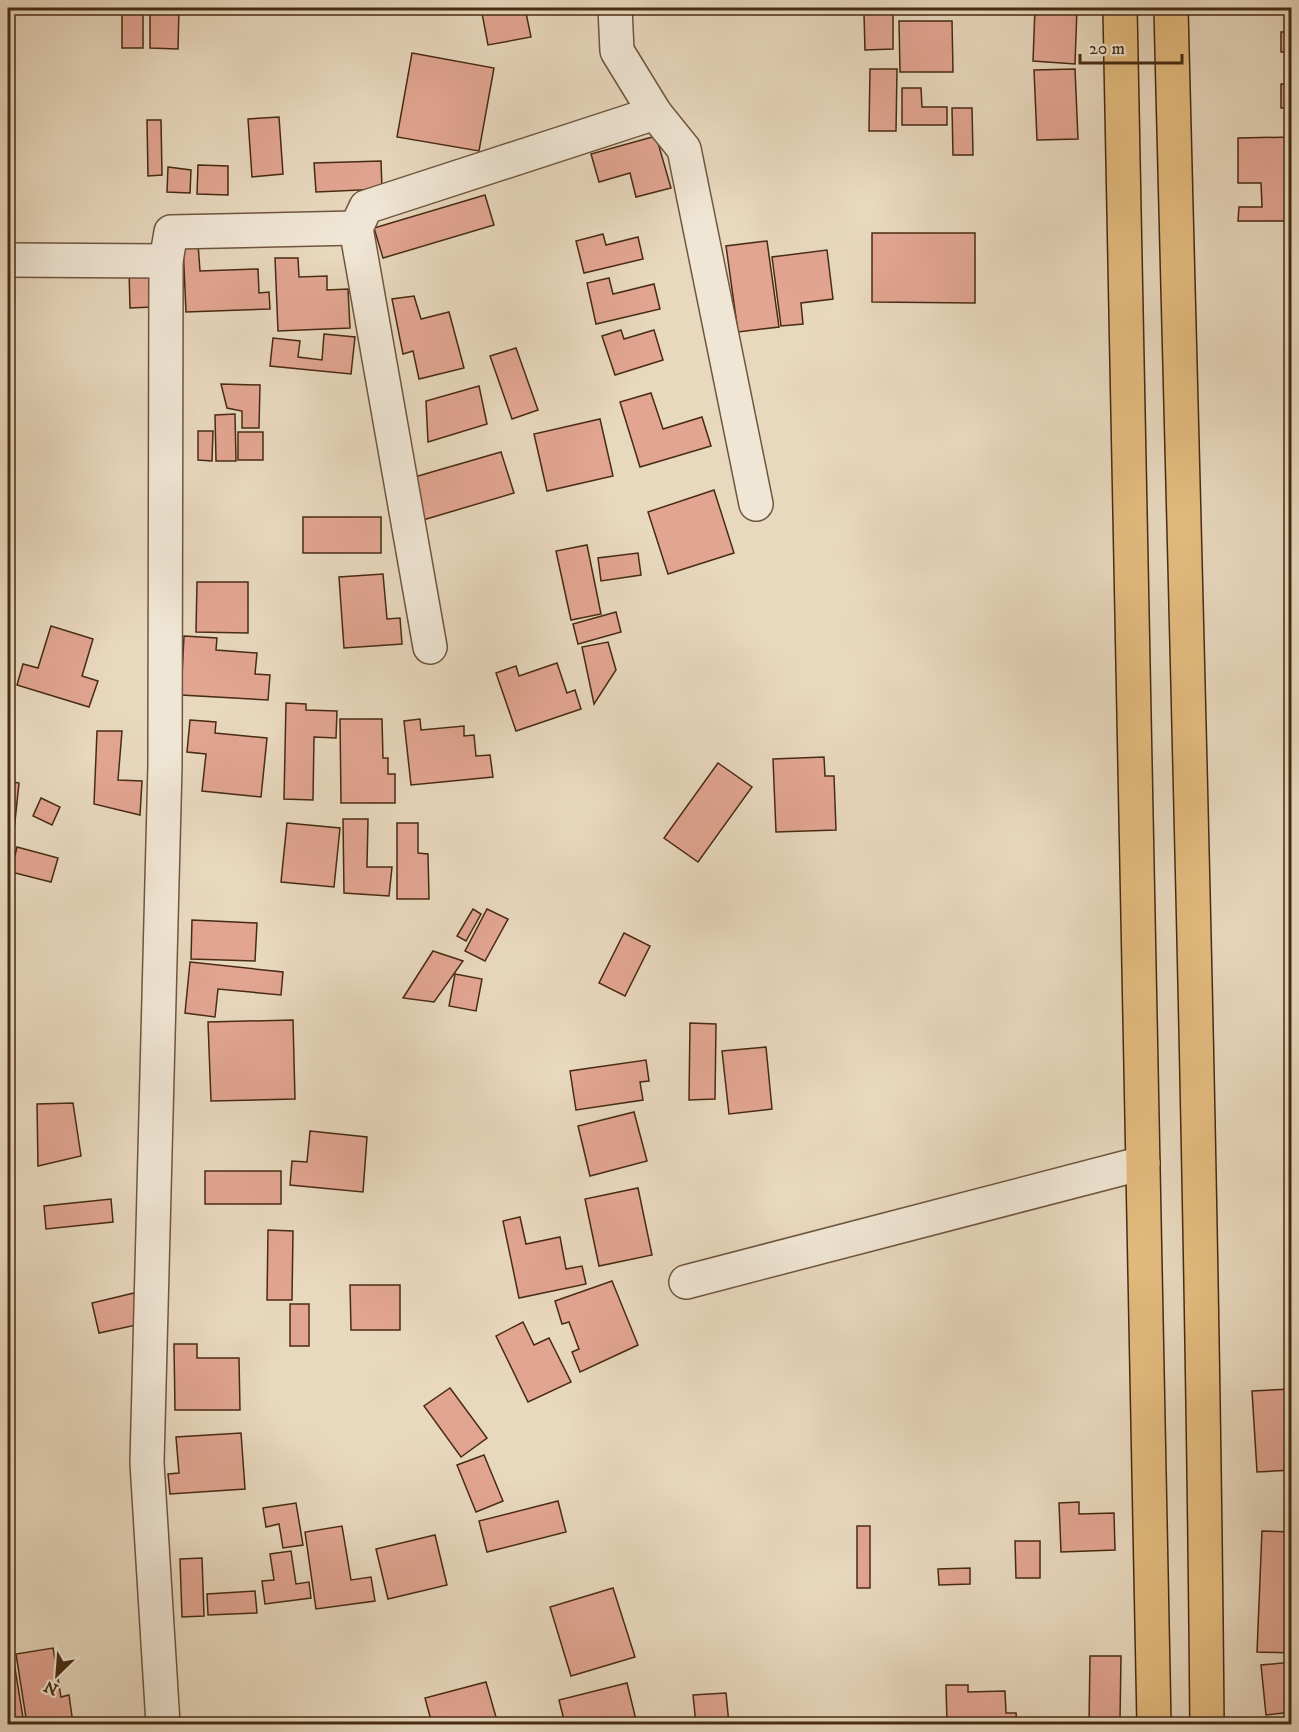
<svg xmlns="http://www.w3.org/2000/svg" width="1299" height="1732" font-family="'IM FELL DW Pica',serif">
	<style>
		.building { fill: #e2a592; stroke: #472b13; stroke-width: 1.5 }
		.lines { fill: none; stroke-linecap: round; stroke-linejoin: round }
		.minor-casing { stroke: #6f563e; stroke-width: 36 }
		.major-casing { stroke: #472b13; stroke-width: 36 }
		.minor { stroke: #f0e6d5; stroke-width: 33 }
		.major { stroke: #e4bc7f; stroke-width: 33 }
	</style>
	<rect width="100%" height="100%" fill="#e8d8be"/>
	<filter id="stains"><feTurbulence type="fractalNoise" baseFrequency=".00333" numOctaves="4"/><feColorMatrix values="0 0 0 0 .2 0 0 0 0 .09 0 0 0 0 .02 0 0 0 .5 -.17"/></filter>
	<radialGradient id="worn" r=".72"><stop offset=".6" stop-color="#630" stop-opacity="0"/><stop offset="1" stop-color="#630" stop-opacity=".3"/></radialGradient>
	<!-- building -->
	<g class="building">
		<rect x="122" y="8" width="21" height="40"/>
		<polygon points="150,8 179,8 178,49 150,48"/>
		<polygon points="481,8 525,8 531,37 488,45"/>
		<polygon points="1035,8 1077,8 1075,64 1033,61"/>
		<polygon points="893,13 893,49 865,50 864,14"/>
		<polygon points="899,21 952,21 953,72 900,72"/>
		<rect x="1281" y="32" width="11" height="20"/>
		<polygon points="412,53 494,68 479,151 397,137"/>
		<polygon points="870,69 897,69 896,131 869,131"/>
		<polygon points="1075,69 1078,139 1037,140 1034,70"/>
		<rect x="1281" y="84" width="11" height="24"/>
		<polygon points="902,88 921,88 922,107 947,107 947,125 902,125"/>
		<polygon points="952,108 972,108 973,155 953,155"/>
		<polygon points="279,117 283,174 252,177 248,119"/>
		<polygon points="147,120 161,120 162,175 148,176"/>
		<polygon points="656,136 671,188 636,197 630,173 599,182 591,154"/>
		<polygon points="1292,137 1292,221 1238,221 1239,207 1262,207 1261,183 1238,183 1238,138"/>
		<polygon points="381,161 382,189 316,192 314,163"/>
		<polygon points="198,165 228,166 228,195 197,194"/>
		<polygon points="168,167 191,170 190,193 167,192"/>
		<polygon points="485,195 494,225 383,258 374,228"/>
		<polygon points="872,233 975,233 975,303 872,302"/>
		<polygon points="603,234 606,245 638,237 643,259 584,273 576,241"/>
		<polygon points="767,241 779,327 738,332 726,246"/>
		<polygon points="198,244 200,271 258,269 259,293 269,292 270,309 186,312 183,245"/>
		<polygon points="827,250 833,299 801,303 803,324 781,326 772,257"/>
		<polygon points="275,258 298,258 299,277 327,276 327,290 348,289 350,328 278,331"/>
		<polygon points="129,269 152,269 153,307 130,308"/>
		<polygon points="609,278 613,294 654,284 660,309 596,324 587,283"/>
		<polygon points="414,296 421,319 449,312 464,368 419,379 413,351 403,354 392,299"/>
		<polygon points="621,330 624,339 654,330 663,360 615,375 602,336"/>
		<polygon points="324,334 355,337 351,374 270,366 273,338 300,341 298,357 322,360"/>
		<polygon points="516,348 538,410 512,419 490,356"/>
		<polygon points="221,384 260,385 259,428 242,428 242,411 227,408"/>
		<polygon points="479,386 487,424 428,442 426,401"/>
		<polygon points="651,393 663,429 702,417 711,446 640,467 620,402"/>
		<polygon points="235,414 236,461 216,461 215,415"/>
		<polygon points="600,419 613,476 547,491 534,434"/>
		<polygon points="198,431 213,431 212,461 198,460"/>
		<rect x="238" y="432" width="25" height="28"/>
		<polygon points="501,452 514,493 423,520 411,478"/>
		<polygon points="714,490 734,553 668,574 648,512"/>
		<rect x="303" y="517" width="78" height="36"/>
		<polygon points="587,545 601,614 571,620 556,551"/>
		<polygon points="638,553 641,575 601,581 598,558"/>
		<polygon points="383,574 387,619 400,618 402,644 344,648 339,577"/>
		<polygon points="197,582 248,582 248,633 196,632"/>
		<polygon points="616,612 621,632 578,644 573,624"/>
		<polygon points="51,626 93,639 82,676 98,681 89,707 17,685 23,664 38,668"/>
		<polygon points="184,636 217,638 216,650 257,653 255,674 270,675 268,700 181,695"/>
		<polygon points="608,642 616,670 594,704 582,647"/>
		<polygon points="557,663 567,693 575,690 581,709 516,731 496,673 516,666 519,676"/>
		<polygon points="286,703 306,704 306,710 337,711 336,738 314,737 313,800 284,799"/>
		<polygon points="340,719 382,719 383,758 388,758 388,774 395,774 395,803 341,803"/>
		<polygon points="420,719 421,730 464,726 464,736 474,735 476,756 490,755 493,777 411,785 404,721"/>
		<polygon points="190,720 216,722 215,733 267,738 261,797 202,791 206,754 187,752"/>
		<polygon points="97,731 122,731 118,780 142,781 140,815 94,804"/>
		<polygon points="824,757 825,776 834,776 836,830 776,832 773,759"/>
		<polygon points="718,763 752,787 698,862 664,838"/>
		<polygon points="8,781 19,783 13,840 8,839"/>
		<polygon points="41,798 60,807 52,825 33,816"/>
		<polygon points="343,819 368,819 367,867 392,867 389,896 344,893"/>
		<polygon points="287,823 340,828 334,887 281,882"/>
		<polygon points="397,823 418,823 418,853 428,854 429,899 397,899"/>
		<polygon points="17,847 58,858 51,882 11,872"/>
		<polygon points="473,909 481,914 466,941 457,936"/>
		<polygon points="487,909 508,919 485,961 465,951"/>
		<polygon points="192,920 257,923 255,961 191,959"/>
		<polygon points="624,933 650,946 625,996 599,983"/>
		<polygon points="433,951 463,961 434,1002 403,998"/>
		<polygon points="190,962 283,972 281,995 218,989 215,1017 185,1013"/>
		<polygon points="455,974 482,979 476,1011 449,1006"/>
		<polygon points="293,1020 295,1099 211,1101 208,1022"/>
		<polygon points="690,1023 716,1024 715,1099 689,1100"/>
		<polygon points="766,1047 772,1109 729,1114 722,1051"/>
		<polygon points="646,1060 649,1081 640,1082 643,1100 576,1110 570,1071"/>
		<polygon points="73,1103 81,1156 38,1166 37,1104"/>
		<polygon points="634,1112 647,1161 590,1176 578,1126"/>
		<polygon points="310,1131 367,1137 363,1192 290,1185 292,1161 307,1162"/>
		<rect x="205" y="1171" width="76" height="33"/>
		<polygon points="638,1188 652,1255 599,1266 585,1199"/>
		<polygon points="111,1199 113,1222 46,1229 44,1206"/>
		<polygon points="520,1217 526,1244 560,1237 566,1269 582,1266 586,1284 519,1298 503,1221"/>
		<polygon points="268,1230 293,1231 292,1300 267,1300"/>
		<polygon points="612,1281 638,1345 580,1372 572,1352 579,1349 569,1322 562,1324 555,1301"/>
		<polygon points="350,1285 400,1285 400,1330 351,1330"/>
		<polygon points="134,1293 141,1324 99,1333 92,1303"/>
		<rect x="290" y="1304" width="19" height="42"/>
		<polygon points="523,1322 534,1345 549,1338 571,1382 528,1402 496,1336"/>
		<polygon points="174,1344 197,1344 197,1358 239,1358 240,1410 175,1410"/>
		<polygon points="450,1388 487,1438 461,1457 424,1406"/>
		<polygon points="1292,1389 1292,1470 1257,1472 1252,1391"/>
		<polygon points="241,1433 245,1489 170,1494 168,1474 179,1473 176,1437"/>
		<polygon points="484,1455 503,1501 476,1512 457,1465"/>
		<polygon points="558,1501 566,1532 487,1552 479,1521"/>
		<polygon points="1079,1502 1079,1514 1114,1513 1115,1550 1061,1552 1059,1503"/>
		<polygon points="296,1503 303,1545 283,1548 279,1524 266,1527 263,1508"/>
		<polygon points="342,1526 351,1580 371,1577 375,1601 316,1609 305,1532"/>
		<rect x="857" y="1526" width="13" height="62"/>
		<polygon points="1262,1531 1292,1532 1292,1653 1257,1652"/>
		<polygon points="435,1535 447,1585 388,1599 376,1549"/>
		<polygon points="1015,1541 1040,1541 1040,1578 1016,1578"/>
		<polygon points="291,1551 296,1584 309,1582 311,1598 265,1604 262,1581 274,1580 270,1554"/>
		<polygon points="202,1558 204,1616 182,1617 180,1559"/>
		<polygon points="970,1568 970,1584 939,1585 938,1569"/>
		<polygon points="613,1588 635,1657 571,1676 550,1607"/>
		<polygon points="255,1591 257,1613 208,1615 207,1594"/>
		<polygon points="53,1648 61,1697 69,1695 73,1724 27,1724 16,1654"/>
		<polygon points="13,1656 24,1724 8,1724 8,1657"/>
		<polygon points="1090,1656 1121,1656 1120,1721 1124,1721 1124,1724 1089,1724"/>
		<polygon points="1292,1662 1292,1712 1266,1715 1261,1665"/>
		<polygon points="486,1682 498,1724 432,1724 425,1698"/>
		<polygon points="627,1683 637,1724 565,1724 559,1700"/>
		<polygon points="946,1685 968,1685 968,1692 1005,1691 1006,1713 1016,1713 1017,1724 947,1724"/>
		<polygon points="726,1693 729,1724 696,1724 693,1695"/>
	</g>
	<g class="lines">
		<!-- minor casing -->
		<g class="minor-casing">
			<g id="minor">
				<polyline points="615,8 617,51 655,113 684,149 756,504"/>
				<polyline points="356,228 430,647"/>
				<polyline points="8,260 166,261"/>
				<polyline points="686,1282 1143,1163"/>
				<polyline points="163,1724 147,1463 165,765 166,261 171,232 356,228 366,207 655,113"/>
			</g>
		</g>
		<!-- major casing -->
		<g class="major-casing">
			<g id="major">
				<polyline points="1120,8 1154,1724"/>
				<path d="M1171,8C1185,580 1202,1152 1207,1724"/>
			</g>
		</g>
		<!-- minor -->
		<use href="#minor" class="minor"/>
		<!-- major -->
		<use href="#major" class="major"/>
	</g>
	<!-- margin -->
	<rect width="1299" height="1732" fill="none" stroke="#e8d8be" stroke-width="30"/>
	<rect x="9" y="9" width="1281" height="1714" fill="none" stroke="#472b13" stroke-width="3"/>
	<rect x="15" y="15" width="1269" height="1702" fill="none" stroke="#472b13" stroke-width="1.5"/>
	<!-- north arrow -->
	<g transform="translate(57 1675) rotate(205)" stroke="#f0e6d5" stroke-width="4.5" paint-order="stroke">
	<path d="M0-4.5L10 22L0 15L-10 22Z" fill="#472b13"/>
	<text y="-9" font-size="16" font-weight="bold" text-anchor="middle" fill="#472b13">N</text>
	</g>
	<!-- scale -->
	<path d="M1080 54v9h102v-9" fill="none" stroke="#472b13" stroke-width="3"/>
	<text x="1089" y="54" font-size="18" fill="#472b13" stroke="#f0e6d5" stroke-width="4.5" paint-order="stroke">20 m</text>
	<rect width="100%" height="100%" filter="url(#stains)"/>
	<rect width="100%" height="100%" fill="url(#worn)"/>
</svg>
